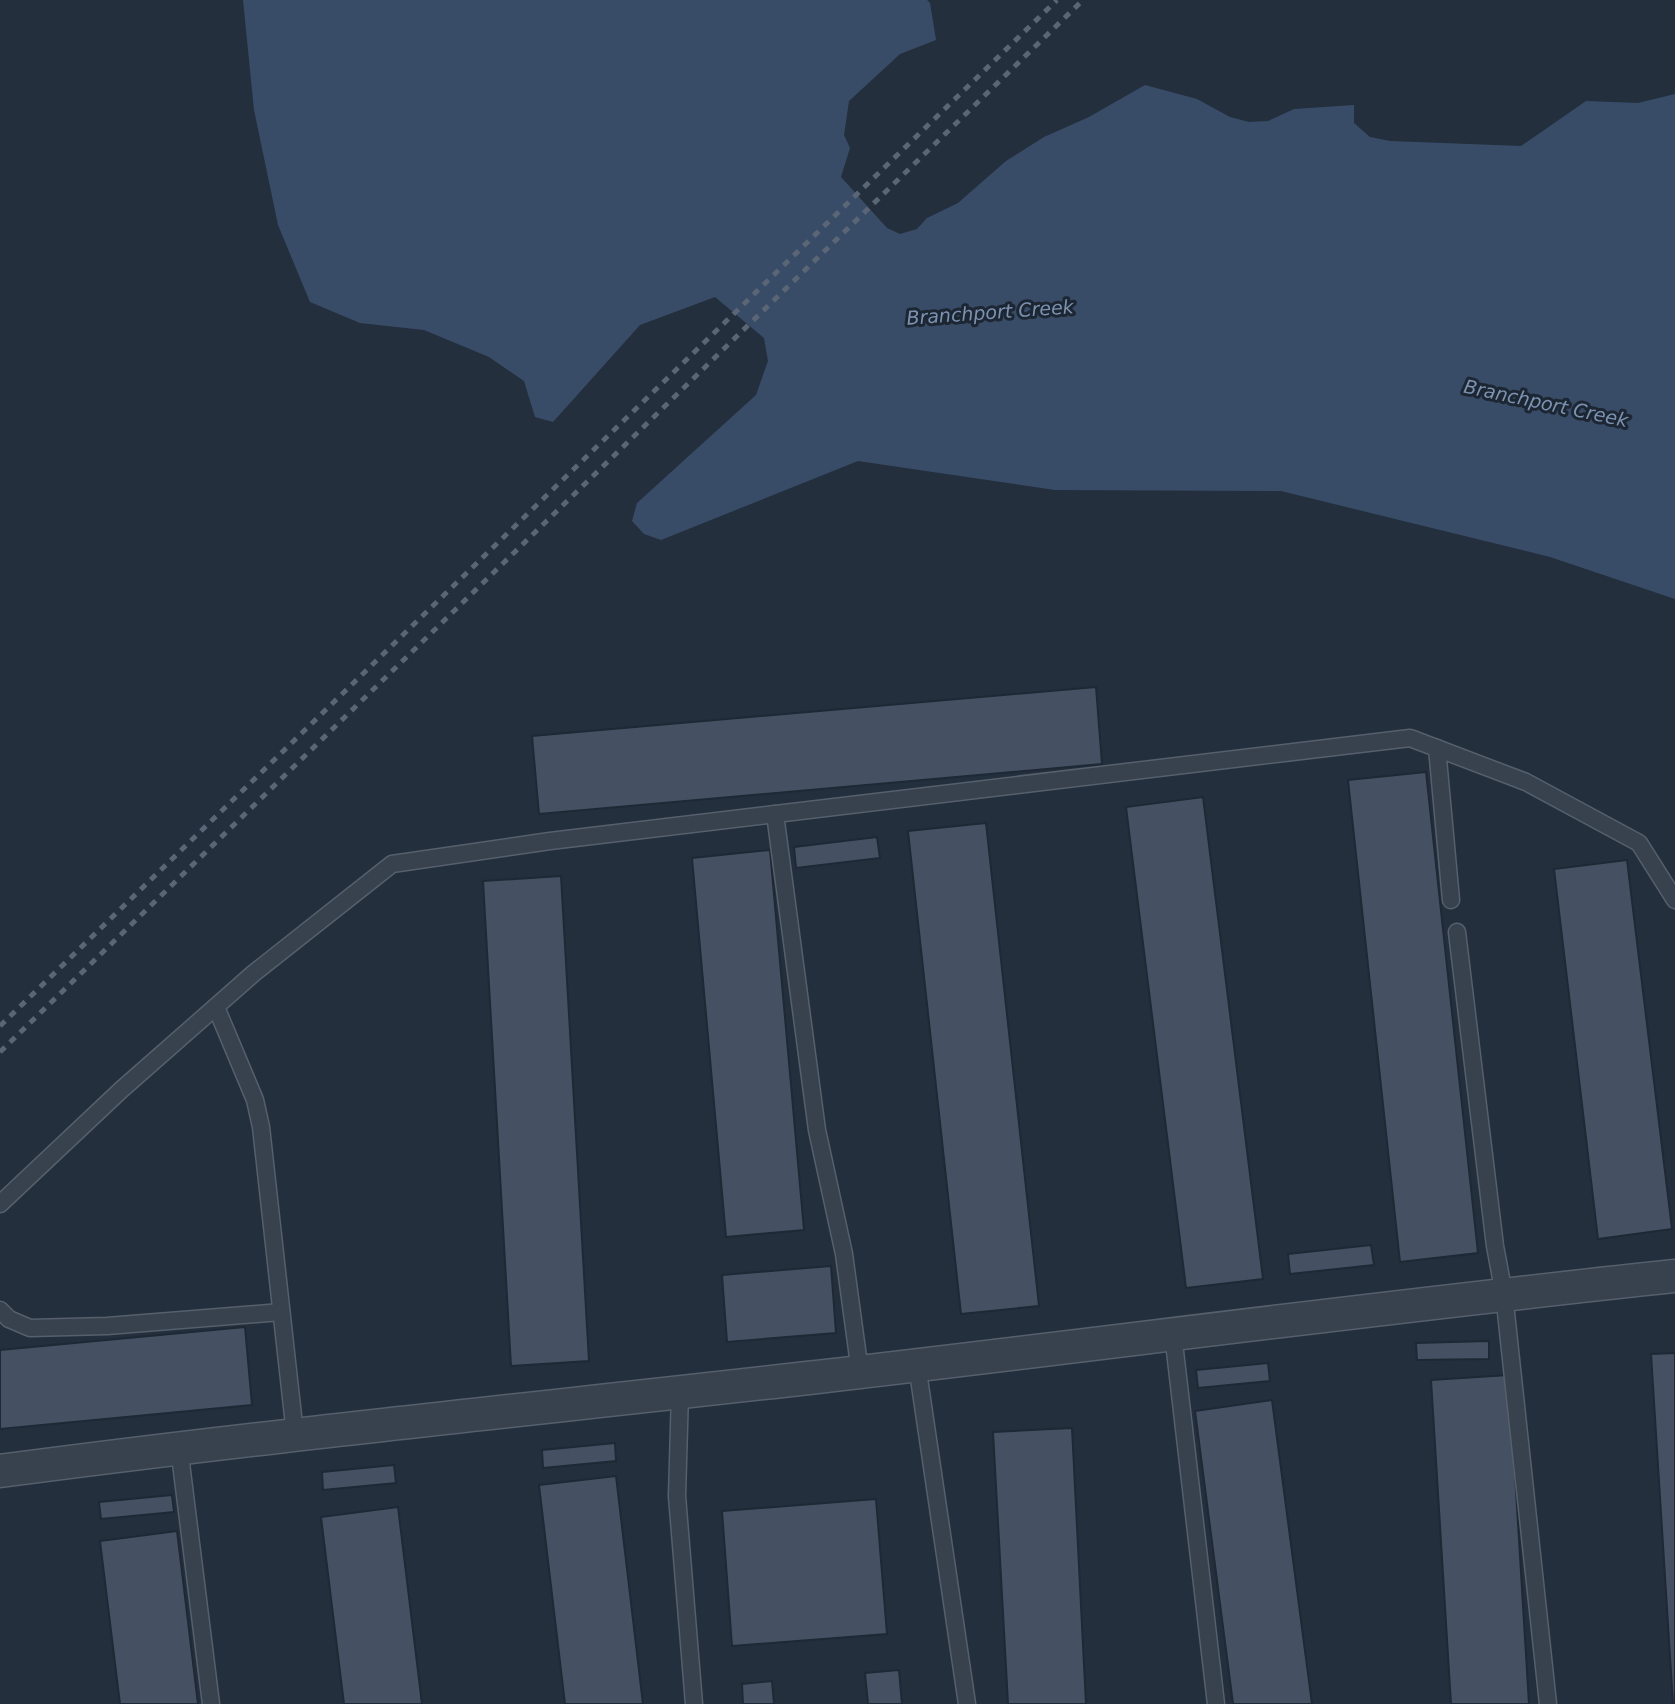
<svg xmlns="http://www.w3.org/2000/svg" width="1675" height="1704" font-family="'DejaVu Sans',sans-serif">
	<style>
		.water { fill: #394c67 }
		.building { fill: #455162; stroke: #1f2835; stroke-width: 2 }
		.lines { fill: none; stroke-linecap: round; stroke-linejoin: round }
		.lane-casing { stroke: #565f6c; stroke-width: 19 }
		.street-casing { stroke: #565f6c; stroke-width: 35 }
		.lane { stroke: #38414e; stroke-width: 16 }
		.street { stroke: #38414e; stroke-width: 32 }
		.rail { stroke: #5a6575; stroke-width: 5; stroke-dasharray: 7 7; stroke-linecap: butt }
		.labels { text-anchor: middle; stroke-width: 6; stroke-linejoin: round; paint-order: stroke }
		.water-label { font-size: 19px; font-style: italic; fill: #7c92b1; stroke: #1d2633 }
	</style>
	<rect width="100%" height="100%" fill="#242f3e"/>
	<!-- water -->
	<polygon class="water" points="243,0 927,0 930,3 936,40 900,54 849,101 844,135 850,148 841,177 887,228 900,234 917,229 927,218 958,203 1006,161 1044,137 1089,117 1145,85 1197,99 1230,117 1249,122 1268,121 1294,109 1354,105 1354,123 1370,137 1390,141 1521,146 1586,101 1638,103 1675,94 1675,599 1550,557 1281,491 1055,490 858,461 661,540 644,534 632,521 637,503 756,395 768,361 764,338 715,297 640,325 553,422 535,417 524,381 489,357 424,330 360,323 310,302 278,225 254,110"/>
	<!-- building -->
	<g class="building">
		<polygon points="1096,687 1102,764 539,814 532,736"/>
		<polygon points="1426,772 1478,1253 1400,1262 1348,780"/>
		<polygon points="1203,797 1263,1279 1186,1288 1126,807"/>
		<polygon points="986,823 1039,1306 961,1314 908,831"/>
		<polygon points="877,837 880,858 796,868 794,847"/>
		<polygon points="770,850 804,1230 726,1237 692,858"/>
		<polygon points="1627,860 1672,1229 1598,1239 1554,869"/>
		<polygon points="561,876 589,1361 511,1366 483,881"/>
		<polygon points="1371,1245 1374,1265 1290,1274 1288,1254"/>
		<polygon points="831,1266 836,1333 727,1342 722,1275"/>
		<polygon points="245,1327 252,1405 0,1429 0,1350"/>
		<polygon points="1489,1341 1489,1359 1417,1360 1416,1343"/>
		<polygon points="1675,1353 1675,1704 1673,1704 1651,1354"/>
		<polygon points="1268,1363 1270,1381 1198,1388 1196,1370"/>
		<polygon points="1509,1375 1529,1704 1451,1704 1431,1380"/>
		<polygon points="1272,1400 1312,1704 1233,1704 1195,1411"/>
		<polygon points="1072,1428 1086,1704 1008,1704 993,1432"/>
		<polygon points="615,1443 616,1461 543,1468 542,1450"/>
		<polygon points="394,1465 396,1483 323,1490 322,1472"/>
		<polygon points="616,1476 643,1704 565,1704 539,1485"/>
		<polygon points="172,1495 174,1512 101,1519 99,1502"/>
		<polygon points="876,1499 887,1634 732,1646 722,1511"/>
		<polygon points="398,1507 422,1704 344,1704 321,1517"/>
		<polygon points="177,1531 198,1704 120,1704 100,1541"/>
		<polygon points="899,1670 902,1704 868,1704 865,1673"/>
		<polygon points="772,1681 774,1704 743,1704 742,1684"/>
	</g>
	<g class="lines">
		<!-- lane casing -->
		<g class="lane-casing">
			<g id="lane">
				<polyline points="1437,748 1451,900"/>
				<polyline points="775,814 817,1130 844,1254 860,1372"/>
				<polyline points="1457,932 1495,1246 1504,1294 1548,1704"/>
				<polyline points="216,1007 255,1100 261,1127 295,1434"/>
				<polyline points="0,1204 121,1090 254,973 392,864 550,841 1410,738 1526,782 1639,843 1675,900"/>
				<polyline points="0,1310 9,1319 30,1328 107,1326 281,1312"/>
				<polyline points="1173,1334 1216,1704"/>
				<polyline points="917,1365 967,1704"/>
				<polyline points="680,1392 677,1496 694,1704"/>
				<polyline points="179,1447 211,1704"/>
			</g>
		</g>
		<!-- street casing -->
		<g class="street-casing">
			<path id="street" d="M0,1471C272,1435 544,1408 817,1377C1103,1344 1388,1306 1675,1276"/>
		</g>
		<!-- lane -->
		<use href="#lane" class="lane"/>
		<!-- street -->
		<use href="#street" class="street"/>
		<!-- rail -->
		<g class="rail">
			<polyline points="0,1026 1057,0"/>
			<polyline points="0,1052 1083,0"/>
		</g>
	</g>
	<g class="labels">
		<!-- water labels -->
		<g class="water-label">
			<text transform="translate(990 312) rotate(-4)" y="7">Branchport Creek</text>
			<text transform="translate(1546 403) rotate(12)" y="7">Branchport Creek</text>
		</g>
	</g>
</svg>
